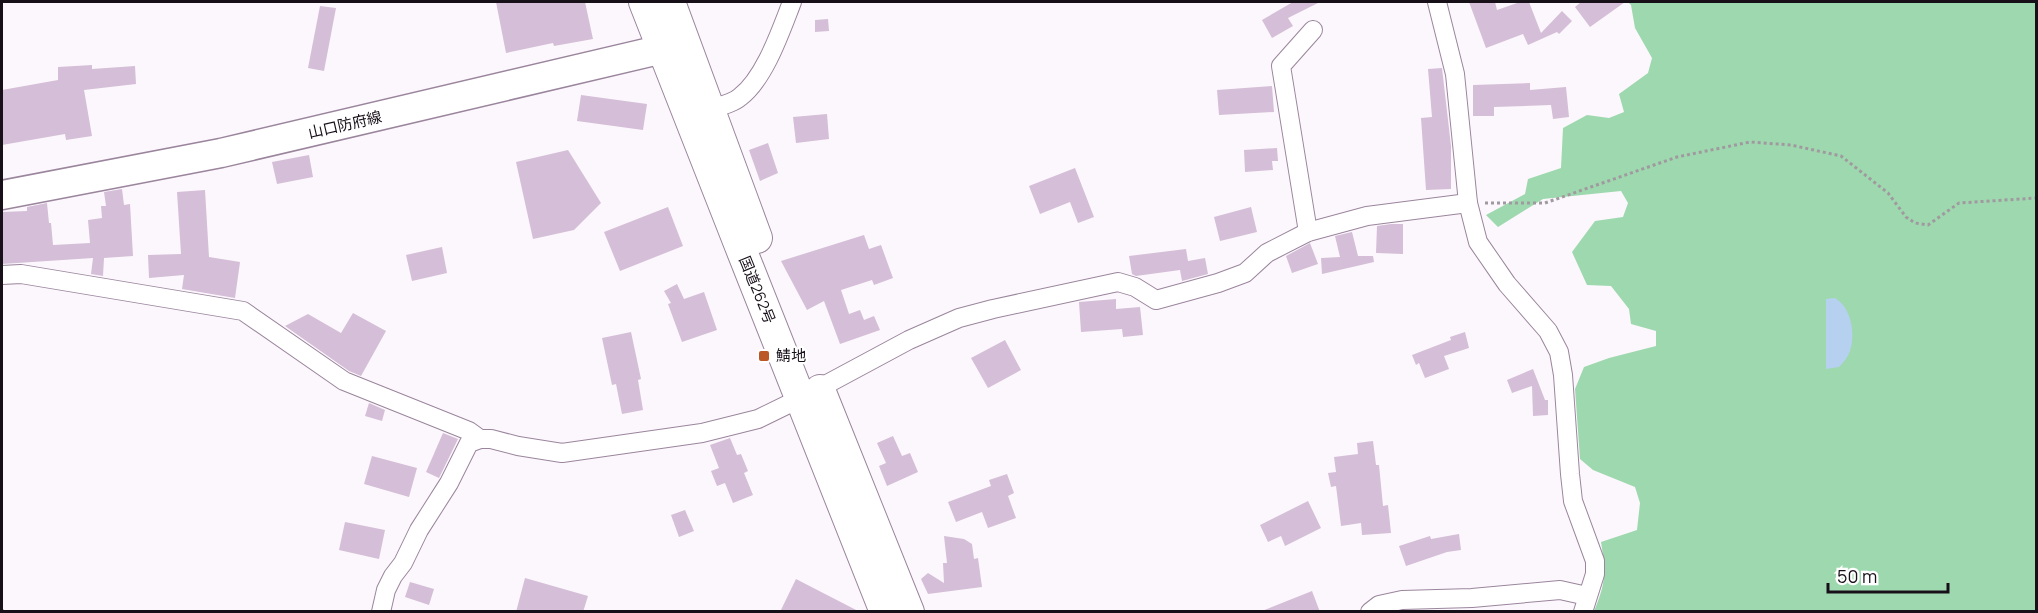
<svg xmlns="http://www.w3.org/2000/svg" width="2038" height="613" font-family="Manrope,'Noto Sans JP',sans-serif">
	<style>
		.green { fill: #9ed8ae }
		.water { fill: #b6d0ef }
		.building { fill: #d5bed7 }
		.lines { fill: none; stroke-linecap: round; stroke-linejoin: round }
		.minor-casing { stroke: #9a859d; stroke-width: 20 }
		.primary-casing { stroke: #9a859d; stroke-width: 31 }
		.trunk-casing { stroke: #9a859d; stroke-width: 32 }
		.path { stroke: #a09aa0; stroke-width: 3; stroke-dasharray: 3 3; stroke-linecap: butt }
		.minor { stroke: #fff; stroke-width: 18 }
		.primary { stroke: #fff; stroke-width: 28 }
		.trunk { stroke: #fff; stroke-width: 30 }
		.poi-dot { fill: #bc5728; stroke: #fff; stroke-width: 2 }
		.labels { text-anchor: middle; stroke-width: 4.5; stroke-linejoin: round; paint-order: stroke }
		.street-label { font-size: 15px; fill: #181019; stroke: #fff }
		.poi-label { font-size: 15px; fill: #181019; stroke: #fff; text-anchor: start }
	</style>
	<rect width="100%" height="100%" fill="#fcf7fc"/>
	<!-- green -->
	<path class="green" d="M1628,2H2036V611H1594C1606,583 1606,572 1601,542L1637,530L1640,503L1635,487L1593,470L1580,459L1575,389L1584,367L1609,358L1656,346V331L1631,324L1629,309L1611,286L1587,285L1572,252L1595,221L1623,217L1628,203L1621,191L1543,199L1498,227L1486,215L1525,194L1528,179L1561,168L1563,128L1587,115L1609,118L1624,112L1619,94L1648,73L1652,58L1635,28L1631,5Z"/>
	<!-- water -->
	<path class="water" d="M1835,298C1851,307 1856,334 1850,351C1848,357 1844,362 1839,367L1826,369V299Z"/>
	<!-- building -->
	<g class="building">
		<polygon points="496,2 585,2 593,39 554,46 553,43 506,53"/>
		<polygon points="1293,2 1320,2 1288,18 1293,26 1272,38 1262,20"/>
		<polygon points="1469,2 1495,2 1497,10 1520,2 1529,2 1541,33 1562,11 1572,21 1559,34 1557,32 1528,45 1523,34 1486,48"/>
		<polygon points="1581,2 1625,2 1590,27 1575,7"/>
		<polygon points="320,6 336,8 324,71 308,68"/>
		<polygon points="828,19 829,31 815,32 815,20"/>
		<polygon points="92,65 92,69 135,66 136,84 84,90 92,136 66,140 65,134 2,145 2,90 58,80 58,67"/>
		<polygon points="1442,68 1451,146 1451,189 1426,190 1421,118 1432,117 1428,69"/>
		<polygon points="1530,83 1530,90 1566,87 1569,117 1553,119 1551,105 1494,107 1494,116 1473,116 1473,85"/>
		<polygon points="1272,86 1274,112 1219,115 1217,90"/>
		<polygon points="581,95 647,104 643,130 577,121"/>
		<polygon points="827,114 829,139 796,143 793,117"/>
		<polygon points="768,143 778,173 760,181 749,150"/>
		<polygon points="1277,148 1278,161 1272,161 1273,170 1245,172 1244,150"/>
		<polygon points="568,150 601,203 574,230 533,239 516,162"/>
		<polygon points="309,155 313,177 277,184 272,162"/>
		<polygon points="1075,168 1094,217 1078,223 1070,202 1040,214 1029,186"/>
		<polygon points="122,189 124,205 130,204 133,256 104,258 103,276 91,274 93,258 2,264 2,212 27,211 27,207 47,203 49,223 51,223 53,245 90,243 88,220 102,218 101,206 106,206 104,192"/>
		<polygon points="205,190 209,257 240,262 235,298 182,289 184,275 149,278 148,255 181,254 177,192"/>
		<polygon points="668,207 683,246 620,271 604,232"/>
		<polygon points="1251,207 1257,232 1220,241 1214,217"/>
		<polygon points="1391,224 1403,224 1403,254 1376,253 1377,226"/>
		<polygon points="1352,232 1358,256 1373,256 1374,262 1322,274 1321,258 1340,257 1335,236"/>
		<polygon points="864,235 869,249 881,245 893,278 874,285 872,280 841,290 849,314 860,310 864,320 874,316 880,330 840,344 824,301 807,310 781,261"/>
		<polygon points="1310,243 1318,264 1292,273 1286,256"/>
		<polygon points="442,247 447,273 412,281 406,255"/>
		<polygon points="1186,249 1188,261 1205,258 1208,274 1182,281 1180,270 1136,276 1132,274 1129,256"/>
		<polygon points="677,284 684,299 704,292 717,330 682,342 668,304 671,303 664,291"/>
		<polygon points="1116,299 1116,309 1140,307 1143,335 1123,337 1122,329 1081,332 1079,302"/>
		<polygon points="353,313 386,331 361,376 349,371 285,326 308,314 341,333"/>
		<polygon points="631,332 641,379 638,380 643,410 622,414 616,384 612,385 602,338"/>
		<polygon points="1465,332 1469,348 1444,356 1449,369 1425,378 1419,363 1416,365 1412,355 1451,340 1450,337"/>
		<polygon points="1005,340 1021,370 988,388 971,358"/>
		<polygon points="1533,369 1545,400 1548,400 1548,415 1533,416 1532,386 1512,393 1507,380"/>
		<polygon points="369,403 385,410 382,421 365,416"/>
		<polygon points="443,433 458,439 439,478 426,472"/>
		<polygon points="893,436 902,456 910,453 918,472 887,486 879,466 886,463 877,443"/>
		<polygon points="730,438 737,455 741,454 748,471 744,473 753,495 733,503 725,483 717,486 711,471 719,468 710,445"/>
		<polygon points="1373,441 1376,465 1379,465 1383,506 1388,505 1391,533 1362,535 1361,523 1341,526 1336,486 1331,487 1328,473 1336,472 1334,457 1358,454 1357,443"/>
		<polygon points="372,456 417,468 409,497 364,484"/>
		<polygon points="1007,474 1014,493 1008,496 1016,518 988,528 982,512 956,522 948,502 991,486 989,480"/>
		<polygon points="1308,501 1321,528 1285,546 1281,536 1268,542 1260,525"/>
		<polygon points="685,510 694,531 679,537 671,515"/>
		<polygon points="345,522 385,530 379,559 339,550"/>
		<polygon points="1459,534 1461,550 1447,552 1406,566 1399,546 1430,536 1431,539"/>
		<polygon points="944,536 964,539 972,544 974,559 978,558 982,587 928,594 921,579 928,573 944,583 943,563 947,563"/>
		<polygon points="525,578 588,596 583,612 516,612"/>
		<polygon points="796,579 860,612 780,612"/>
		<polygon points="410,582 434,589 429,605 405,597"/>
		<polygon points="1312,591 1320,612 1262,612 1262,611"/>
	</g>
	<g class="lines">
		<!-- minor casing -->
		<g class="minor-casing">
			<g id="minor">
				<polyline points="1437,2 1455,74 1468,203 1478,242 1507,284 1548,331 1559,352 1563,375 1570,474 1573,501 1595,561 1595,574 1583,612"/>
				<path d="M709,109C719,106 732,104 740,97C765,78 781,30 792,2"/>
				<polyline points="1308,232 1281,66 1313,30"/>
				<polyline points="2,275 21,274 243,311 344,381 469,431 480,439"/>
				<polyline points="381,612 386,590 393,576 403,563 419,530 449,483 469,443 480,439 491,439 518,446 562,453 702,433 758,419 801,398 909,340 959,318 993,309 1118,282 1135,287 1156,300 1218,283 1245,273 1267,253 1308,232 1367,216 1468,203"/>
				<polyline points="1370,612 1379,605 1402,600 1472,598 1560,590 1587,596"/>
			</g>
		</g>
		<!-- primary casing -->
		<g class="primary-casing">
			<polyline id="primary" points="2,195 221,153 663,49 684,42"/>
		</g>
		<!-- trunk casing -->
		<g class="trunk-casing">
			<g id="trunk">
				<path d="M644,2C723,206 805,408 885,612"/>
				<polyline points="670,2 757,238"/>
				<polyline points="820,390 909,612"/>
			</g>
		</g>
		<!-- path -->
		<g class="path">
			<polyline points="1485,203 1545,203 1677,157 1750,142 1791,145 1841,156 1888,193 1906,217 1915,223 1928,225 1959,203 2036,198"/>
			<polyline points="2,610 4,612"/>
		</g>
		<!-- minor -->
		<use href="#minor" class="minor"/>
		<!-- primary -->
		<use href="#primary" class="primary"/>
		<!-- trunk -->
		<use href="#trunk" class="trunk"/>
	</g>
	<!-- markers -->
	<rect class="poi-dot" x="758" y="350" width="12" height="12" rx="3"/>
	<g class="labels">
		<!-- street labels -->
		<g class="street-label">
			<text transform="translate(345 125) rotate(-13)" y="5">山口防府線</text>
			<text transform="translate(757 290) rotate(68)" y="5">国道262号</text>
		</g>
		<!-- poi labels -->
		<g class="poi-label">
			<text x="776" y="361">鯖地</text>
		</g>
	</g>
	<!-- border -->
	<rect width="2038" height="613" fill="none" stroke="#181019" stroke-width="6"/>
	<!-- scale -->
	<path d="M1828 583v9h120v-9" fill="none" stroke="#181019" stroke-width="3"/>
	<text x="1837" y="583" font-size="18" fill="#181019" stroke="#ffffff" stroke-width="4.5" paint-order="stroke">50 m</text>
</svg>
